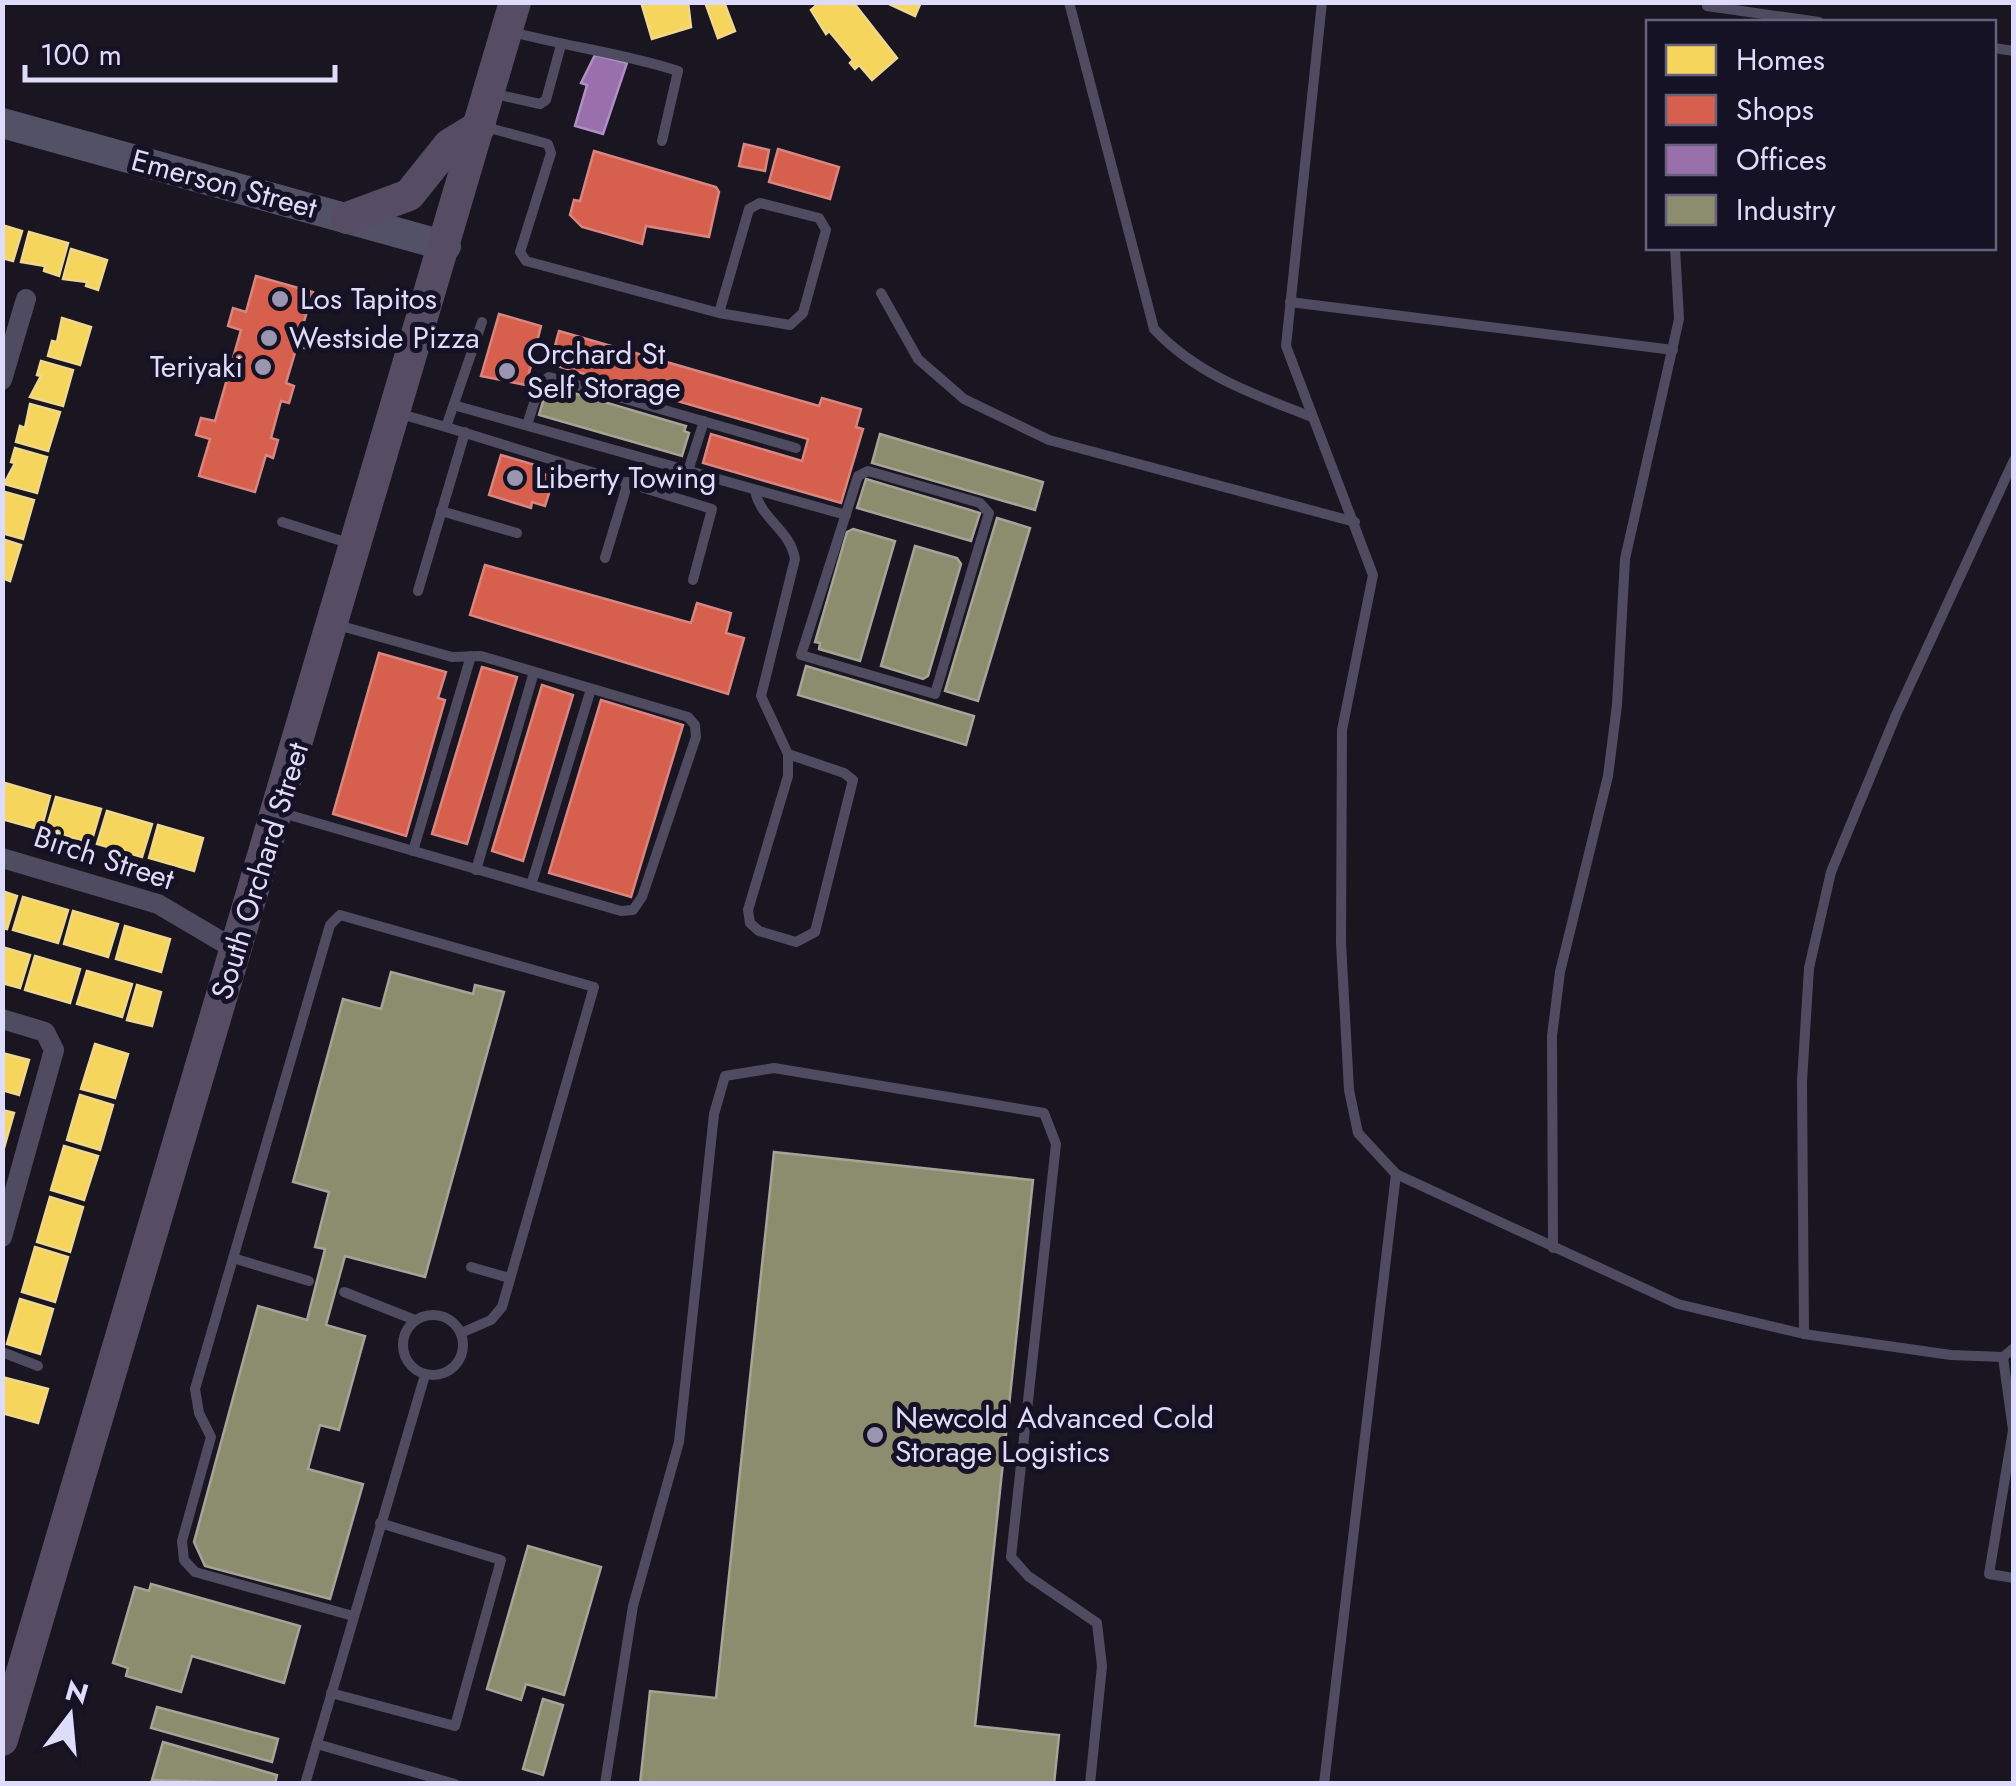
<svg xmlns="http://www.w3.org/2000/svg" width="2016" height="1786" font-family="Jost,sans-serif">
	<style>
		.homes { fill: #f6d55c; stroke: #efd78c; stroke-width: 2.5 }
		.shops { fill: #d6604d; stroke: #d98581; stroke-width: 2.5 }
		.offices { fill: #9970ab; stroke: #ae90c3; stroke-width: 2.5 }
		.industry { fill: #8c8c6e; stroke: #a5a498; stroke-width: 2.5 }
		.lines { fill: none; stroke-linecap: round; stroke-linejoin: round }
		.lane { stroke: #4f4c61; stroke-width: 10 }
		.street { stroke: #4f4c61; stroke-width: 20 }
		.secondary { stroke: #525166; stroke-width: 30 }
		.primary { stroke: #564d65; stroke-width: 32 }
		.poi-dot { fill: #9a96af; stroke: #161226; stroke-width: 4 }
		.labels { text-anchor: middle; stroke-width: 10; stroke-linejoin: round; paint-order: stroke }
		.street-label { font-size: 30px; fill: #dfdbfb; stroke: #161226 }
		.poi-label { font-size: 30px; fill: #dfdbfb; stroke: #161226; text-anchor: start }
	</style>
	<rect width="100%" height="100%" fill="#191622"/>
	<!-- homes -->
	<g class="homes">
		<polygon points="641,2 688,2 691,27 652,39"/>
		<polygon points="705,2 724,2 735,31 718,38"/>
		<polygon points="820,2 853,2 897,58 872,80 859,65 855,69 850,63 853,60 829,31 826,34 811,10"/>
		<polygon points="885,2 921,2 915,16"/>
		<polygon points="2,225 22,231 13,261 2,258"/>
		<polygon points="29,232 68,243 59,276 44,271 45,266 21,262"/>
		<polygon points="71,249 107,260 98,290 86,286 87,282 63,279"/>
		<polygon points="62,318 91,327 80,365 48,356 52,341 57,342"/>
		<polygon points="41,361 73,370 63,406 30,397 41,376 37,375"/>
		<polygon points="30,404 60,412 48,451 16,442 20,426 25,428"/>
		<polygon points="15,448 47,457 37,493 4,484 15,463 11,462"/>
		<polygon points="5,492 34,500 23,539 2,533"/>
		<polygon points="2,539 21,545 10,581 2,578"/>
		<polygon points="5,783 50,796 41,830 2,819"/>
		<polygon points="56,797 101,809 91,843 46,830"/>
		<polygon points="107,811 152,824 142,857 97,844"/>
		<polygon points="158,825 203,838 194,871 149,858"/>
		<polygon points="2,891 17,896 7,929 2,928"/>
		<polygon points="23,897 68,910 58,943 13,930"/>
		<polygon points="73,911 118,924 108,957 64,944"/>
		<polygon points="125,926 170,939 161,972 116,959"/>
		<polygon points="2,947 30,955 20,988 2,983"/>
		<polygon points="35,956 80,969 70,1003 25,990"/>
		<polygon points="87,971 132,984 122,1017 77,1004"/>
		<polygon points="137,985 161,992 152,1026 127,1020"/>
		<polygon points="95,1044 128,1054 115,1098 81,1089"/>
		<polygon points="2,1053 29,1060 19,1095 2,1090"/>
		<polygon points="80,1095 113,1105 100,1150 67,1140"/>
		<polygon points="2,1110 14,1113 4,1148 2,1147"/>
		<polygon points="64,1146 98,1156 84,1200 51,1190"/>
		<polygon points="50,1197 83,1207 70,1252 37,1242"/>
		<polygon points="35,1247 68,1257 55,1302 22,1292"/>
		<polygon points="20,1299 53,1309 40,1354 7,1344"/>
		<polygon points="2,1377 48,1389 38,1423 2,1413"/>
	</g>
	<!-- shops -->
	<g class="shops">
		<polygon points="744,144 769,150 765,171 739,166"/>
		<polygon points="778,149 839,167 830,199 769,182"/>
		<polygon points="594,151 716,187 719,192 709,237 646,226 642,244 582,227 570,215 574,200 580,201"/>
		<polygon points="256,276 313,292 302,328 310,330 304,348 297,346 286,383 294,386 289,403 281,401 271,438 278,440 273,458 266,455 255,492 199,476 210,439 196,435 201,418 215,421 241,330 228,326 233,308 246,312"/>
		<polygon points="499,314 541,326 526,385 481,376"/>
		<polygon points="559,331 819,406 822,398 861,409 856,427 863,429 841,503 703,463 711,434 802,461 808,439 550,364"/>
		<polygon points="501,455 542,467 540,473 554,477 545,506 532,502 531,508 489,495"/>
		<polygon points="485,565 691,623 697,603 731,613 726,633 744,638 728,694 470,615"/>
		<polygon points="379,653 446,672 438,698 445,700 406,836 333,814"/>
		<polygon points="482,667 517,677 467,844 432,834"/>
		<polygon points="542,685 573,695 523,861 492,851"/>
		<polygon points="601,700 683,725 631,897 549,873"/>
	</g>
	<!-- offices -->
	<polygon class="offices" points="595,55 627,63 603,134 575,126 587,85 581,83"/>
	<!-- industry -->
	<g class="industry">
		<polygon points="553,387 686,426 684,431 689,433 682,456 539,415 546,391 551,392"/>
		<polygon points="880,434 1043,482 1035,510 872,463"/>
		<polygon points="866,479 980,513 971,541 857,508"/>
		<polygon points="997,518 1030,528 978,701 945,691"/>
		<polygon points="853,529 895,541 860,661 819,649 820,643 815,642 847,532"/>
		<polygon points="915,546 957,558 961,564 928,676 923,679 881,666"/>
		<polygon points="806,666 974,716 966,745 798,695"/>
		<polygon points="391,972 473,994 475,985 504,992 425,1277 345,1256 326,1325 365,1336 339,1430 320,1425 308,1469 363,1484 330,1599 205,1566 194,1542 258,1306 307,1320 325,1249 315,1247 329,1192 293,1182 343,999 381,1009"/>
		<polygon points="774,1152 1033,1180 975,1726 1059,1735 1054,1784 640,1784 650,1691 716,1698"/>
		<polygon points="528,1546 601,1567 564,1695 526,1684 521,1700 487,1689"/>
		<polygon points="151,1584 300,1626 284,1683 192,1656 181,1692 126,1676 128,1668 113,1663 135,1587 149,1591"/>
		<polygon points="543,1699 563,1705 543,1775 523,1769"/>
		<polygon points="157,1707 278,1739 272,1762 151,1728"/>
		<polygon points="163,1742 277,1775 275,1784 152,1780"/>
	</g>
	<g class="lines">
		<!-- lane -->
		<g class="lane">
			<path d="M1069,2L1154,329C1197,375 1255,395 1312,417"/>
			<polyline points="1322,2 1286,346 1373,575 1342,730 1341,943 1349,1090 1358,1133 1396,1174 1678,1304 1804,1334 1951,1355 2003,1357 2014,1348"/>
			<polyline points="1707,6 1819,22"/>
			<path d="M513,32C568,47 623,53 678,71L662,141"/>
			<polyline points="1994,48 2014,51"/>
			<polyline points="491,93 540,104 546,100 561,45"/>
			<polyline points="486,127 548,144 551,153 520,252 526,261 719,313 749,209 760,203 819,218 826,230 803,313 790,325 719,313"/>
			<polyline points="881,293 918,359 964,399 1049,440 1355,522"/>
			<polyline points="1290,302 1673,350"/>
			<polyline points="457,406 846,515"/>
			<polyline points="397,413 446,427 482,322"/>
			<polyline points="527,425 540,384 549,377 796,448"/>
			<polyline points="446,427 712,509 693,580"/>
			<polyline points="688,471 704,421"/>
			<polygon points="868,471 980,503 989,513 935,694 801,655 858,476"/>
			<path d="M755,491C761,520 790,529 795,559L761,696L788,754V776L748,910L750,923L759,931L796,942L815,932L853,780L844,773L788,754"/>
			<polyline points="441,511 517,533"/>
			<polyline points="282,522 348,543"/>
			<polyline points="605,558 628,482"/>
			<polyline points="418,591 465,432"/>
			<polyline points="279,812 621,911 633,910 642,897 696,737 695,725 688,717 481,656 452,657 334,624"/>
			<polyline points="413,851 471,656"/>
			<polyline points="476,870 534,672"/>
			<polyline points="531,885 591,689"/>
			<polyline points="1553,1248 1552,1036 1560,972 1608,776 1617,705 1625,559 1679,319 1675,248"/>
			<polyline points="233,1258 309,1281"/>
			<polyline points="471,1267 509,1278"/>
			<polyline points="344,1292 415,1320"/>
			<circle cx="433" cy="1345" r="30"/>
			<polyline points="1804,1334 1802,1081 1809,968 1831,872 1896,715 2014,460"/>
			<polyline points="2,1352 38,1366"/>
			<polyline points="2003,1357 2013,1430 1989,1574 2014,1578"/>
			<polyline points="353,1616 195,1572 184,1560 182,1541 211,1437 199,1413 195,1389 330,925 340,915 594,987 502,1307 491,1320 461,1333"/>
			<polyline points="331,1693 455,1726 501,1560 380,1523"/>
			<polyline points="317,1744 455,1784"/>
			<polyline points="305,1784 425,1375"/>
			<polyline points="605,1784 633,1606 679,1442 714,1114 725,1076 774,1068 1044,1113 1056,1144 1011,1557 1028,1576 1097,1623 1102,1666 1090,1784"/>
			<polyline points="1324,1784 1396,1174"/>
		</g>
		<!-- street -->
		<g class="street">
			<polyline points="2,380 26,299"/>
			<polyline points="2,858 158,904 236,950"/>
			<polyline points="2,1019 45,1032 54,1050 2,1237"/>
		</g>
		<!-- secondary -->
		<polyline class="secondary" points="2,123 446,246"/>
		<!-- primary -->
		<g class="primary">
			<polyline points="347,218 409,195 449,145 480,126"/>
			<polyline points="2,1740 515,2"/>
		</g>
	</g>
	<!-- markers -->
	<g class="poi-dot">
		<circle cx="280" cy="299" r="10"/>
		<circle cx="269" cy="338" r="10"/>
		<circle cx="263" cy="367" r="10"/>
		<circle cx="507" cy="371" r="10"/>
		<circle cx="515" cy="478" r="10"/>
		<circle cx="875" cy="1435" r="10"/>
	</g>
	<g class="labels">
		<!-- street labels -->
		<g class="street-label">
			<text transform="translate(224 184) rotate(15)" y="10">Emerson Street</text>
			<text transform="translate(104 858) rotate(18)" y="10">Birch Street</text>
			<text transform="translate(260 871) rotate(-73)" y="10">South Orchard Street</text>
		</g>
		<!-- poi labels -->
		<g class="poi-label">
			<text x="300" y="309">Los Tapitos</text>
			<text x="289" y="348">Westside Pizza</text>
			<text x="527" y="364">Orchard St<tspan x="527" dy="34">Self Storage</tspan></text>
			<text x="243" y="377" text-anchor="end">Teriyaki</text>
			<text x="535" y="488">Liberty Towing</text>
			<text x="895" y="1428">Newcold Advanced Cold<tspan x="895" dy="34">Storage Logistics</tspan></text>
		</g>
	</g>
	<!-- border -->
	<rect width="2016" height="1786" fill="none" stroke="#dfdbfb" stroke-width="10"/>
	<!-- legend -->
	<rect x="1646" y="20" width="350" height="230" fill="#161226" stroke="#66627b" stroke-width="2.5"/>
	<rect x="1666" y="45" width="50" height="30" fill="#f6d55c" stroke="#66627b" stroke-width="2.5"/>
	<text x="1736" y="70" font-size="30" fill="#dfdbfb">Homes</text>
	<rect x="1666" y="95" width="50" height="30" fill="#d6604d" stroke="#66627b" stroke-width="2.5"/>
	<text x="1736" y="120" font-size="30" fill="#dfdbfb">Shops</text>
	<rect x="1666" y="145" width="50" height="30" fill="#9970ab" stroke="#66627b" stroke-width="2.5"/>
	<text x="1736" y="170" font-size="30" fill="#dfdbfb">Offices</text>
	<rect x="1666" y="195" width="50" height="30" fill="#8c8c6e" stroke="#66627b" stroke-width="2.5"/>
	<text x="1736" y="220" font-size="30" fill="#dfdbfb">Industry</text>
	<!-- north arrow -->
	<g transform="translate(70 1716) rotate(16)" stroke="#161226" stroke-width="8" paint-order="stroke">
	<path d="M0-8L18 38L0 25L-18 38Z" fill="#dfdbfb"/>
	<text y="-15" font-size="28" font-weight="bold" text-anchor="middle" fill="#dfdbfb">N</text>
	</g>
	<!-- scale -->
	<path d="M25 65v15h310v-15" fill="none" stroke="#dfdbfb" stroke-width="5"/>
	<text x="40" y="65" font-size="30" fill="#dfdbfb" stroke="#161226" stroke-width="8" paint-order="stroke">100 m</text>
</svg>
